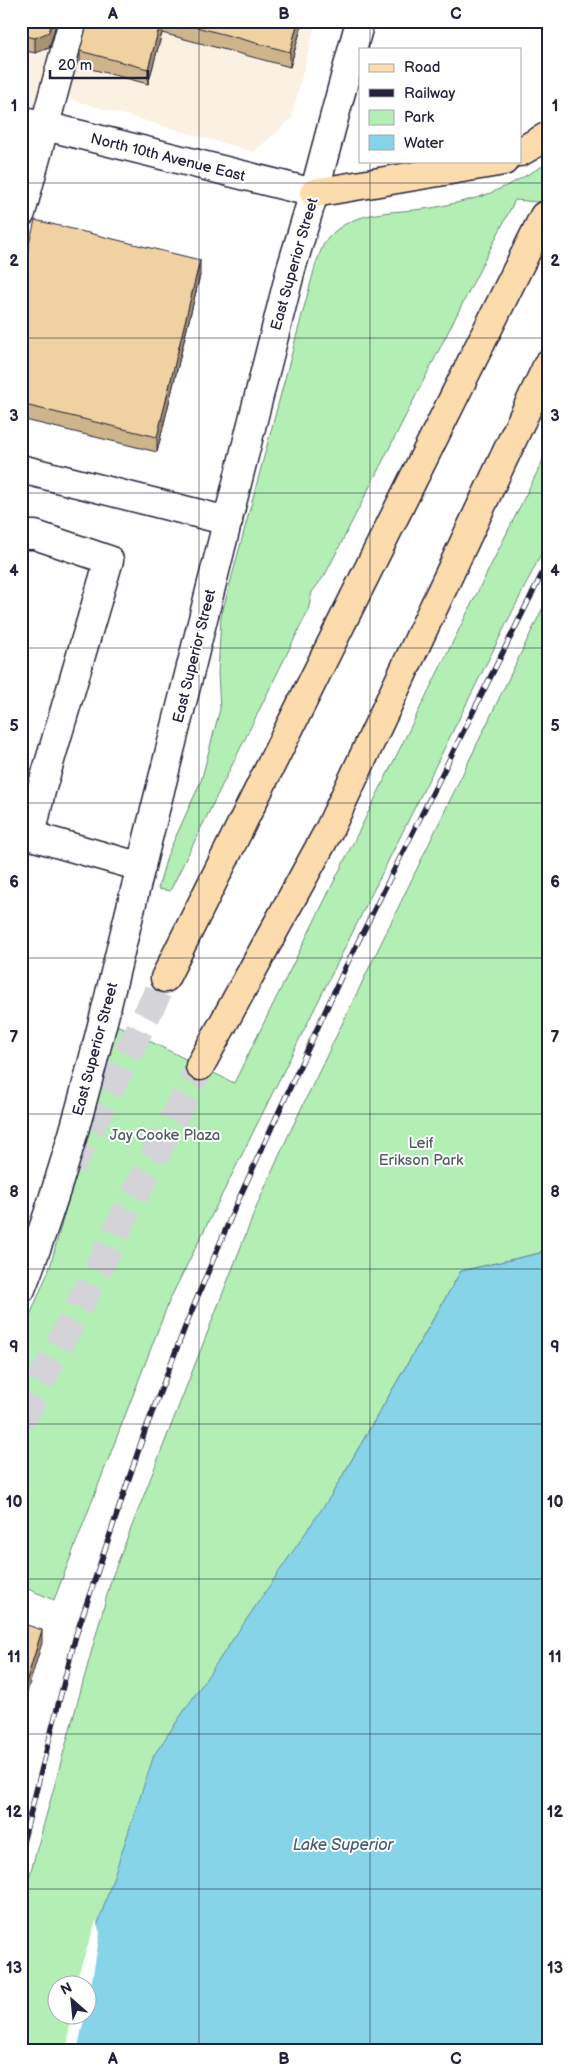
<svg xmlns="http://www.w3.org/2000/svg" width="569" height="2072" font-family="'Balsamiq Sans',sans-serif">
	<style>
		.built { fill: #faf1e3 }
		.green { fill: #b3efb4; stroke: #6a8878 }
		.water { fill: #87d3e7; stroke: #5f8ca2 }
		.pier { fill: #fff }
		.lines { fill: none; stroke-linecap: round; stroke-linejoin: round }
		.highway-tunnel { stroke: #d3d3d8; stroke-width: 28; stroke-dasharray: 28 14; stroke-linecap: butt }
		.minor-casing { stroke: #22223b; stroke-width: 31 }
		.major-casing { stroke: #22223b; stroke-width: 31 }
		.highway-casing { stroke: #22223b; stroke-width: 31 }
		.minor { stroke: #fff; stroke-width: 28 }
		.major { stroke: #fcdcac; stroke-width: 28 }
		.highway { stroke: #fcdcac; stroke-width: 28 }
		.rail-casing { stroke: #22223b; stroke-width: 5.5 }
		.rail { stroke: #fff; stroke-width: 4; stroke-dasharray: 11; stroke-linecap: butt }
		.wall { fill: #ceb48b; stroke: #22223b }
		.shaded-wall { fill: #a79271; stroke: #22223b }
		.building { fill: #efd1a2; stroke: #22223b }
		.grid { fill: none; stroke: #22223b; stroke-width: 1; stroke-opacity: 0.55 }
		.labels { text-anchor: middle; stroke-width: 4; stroke-linejoin: round; paint-order: stroke }
		.street-label { font-size: 15px; fill: #22223b; stroke: #fff }
		.park-label { font-size: 15px; fill: #4e605f; stroke: #fff }
		.water-label { font-size: 16px; font-style: italic; fill: #456077; stroke: #fff }
		.neatline { fill: none; stroke: #22223b; stroke-width: 2 }
		.grid-label { font-size: 16px; text-anchor: middle; font-weight: bold; fill: #22223b }
	</style>
	<rect width="100%" height="100%" fill="#fff"/>
	<filter id="ink" filterUnits="userSpaceOnUse"><feTurbulence type="fractalNoise" baseFrequency=".02" numOctaves="2"/><feDisplacementMap in="SourceGraphic" scale="10" xChannelSelector="R" yChannelSelector="G"/><feConvolveMatrix kernelMatrix="1 2 1 2 8 2 1 2 1" color-interpolation-filters="sRGB"/></filter>
	<g filter="url(#ink)">
		<!-- built -->
		<polygon class="built" points="21,21 316,21 291,119 254,152 41,91 21,168"/>
		<!-- green -->
		<g class="green">
			<path d="M548,163V203L515,200L325,575L312,592L308,611L170,891L158,889L167,856L201,781L220,709L218,673L221,617L316,263C319,257 321,248 325,242C352,205 403,215 442,206C460,202 481,198 497,190C515,183 531,172 548,163Z"/>
			<polygon points="548,450 548,540 170,1299 54,1600 21,1586 21,1337 50,1267 115,1024 234,1083"/>
			<polygon points="548,597 548,1240 540,1253 461,1271 332,1494 78,1984 58,1984 58,2014 74,2015 69,2051 21,2051 21,1907 112,1577 258,1203 288,1136"/>
		</g>
		<!-- water -->
		<polygon class="water" points="548,1240 548,2051 69,2051 74,2015 88,2014 88,1984 78,1984 154,1755 332,1494 461,1271 540,1253"/>
		<!-- pier -->
		<g class="pier">
			<polygon points="96,1921 100,1933 88,2004 88,1984 75,1984"/>
			<polygon points="71,2014 85,2015 77,2051 67,2051"/>
		</g>
		<g class="lines">
			<!-- highway-tunnel -->
			<g class="highway-tunnel">
				<polyline points="71,1167 165,978"/>
				<polyline points="21,1421 200,1066"/>
			</g>
			<!-- minor casing -->
			<g class="minor-casing">
				<g id="minor">
					<polyline points="21,120 314,193"/>
					<polyline points="21,213 73,21"/>
					<polyline points="21,469 228,521"/>
					<polyline points="21,535 35,535 109,560 41,791 31,836"/>
					<polyline points="21,833 141,867"/>
					<path d="M21,1289C75,1152 106,1008 141,866C190,667 241,468 291,269L314,193L360,21"/>
				</g>
			</g>
			<!-- major casing -->
			<g class="major-casing">
				<g id="major">
					<polyline points="520,152 548,136"/>
					<polyline points="314,193 504,161"/>
				</g>
			</g>
			<!-- highway casing -->
			<g class="highway-casing">
				<g id="highway">
					<polyline points="165,978 544,216"/>
					<polyline points="200,1066 329,830 548,364"/>
				</g>
			</g>
			<!-- minor -->
			<use href="#minor" class="minor"/>
			<!-- major -->
			<use href="#major" class="major"/>
			<!-- highway -->
			<use href="#highway" class="highway"/>
			<!-- rail casing -->
			<g class="rail-casing">
				<polyline id="rail" points="21,1850 76,1635 145,1431 187,1322 236,1205 346,966 548,562"/>
			</g>
			<!-- rail -->
			<use href="#rail" class="rail"/>
		</g>
		<!-- wall -->
		<g class="wall">
			<polygon points="21,21 49,48 35,53 21,50"/>
			<polygon points="88,21 303,21 290,67 162,33 148,84 80,66 80,51"/>
			<polygon points="200,275 157,452 21,419 21,277"/>
		</g>
		<!-- shaded-wall -->
		<g class="shaded-wall">
			<polygon points="52,21 57,21 49,48 35,53 35,38"/>
			<polygon points="161,21 162,21 162,33 148,84 148,69"/>
			<polygon points="298,21 303,21 290,67 290,52"/>
			<polygon points="200,260 200,275 157,452 157,437"/>
			<polygon points="42,1630 42,1643 21,1712 21,1699"/>
		</g>
		<!-- building -->
		<g class="building">
			<polygon points="21,21 52,21 49,32 35,38 21,35"/>
			<polygon points="88,21 161,21 148,69 80,51"/>
			<polygon points="174,21 298,21 290,52"/>
			<polygon points="35,220 200,260 157,437 21,404 21,277"/>
			<polygon points="21,1623 42,1630 21,1699"/>
		</g>
	</g>
	<!-- grid -->
	<path class="grid" d="M199,21V2051M370,21V49M370,161V2051M21,183H548M21,338H548M21,493H548M21,648H548M21,803H548M21,958H548M21,1114H548M21,1269H548M21,1424H548M21,1579H548M21,1734H548M21,1889H548"/>
	<g class="labels">
		<!-- street labels -->
		<g class="street-label">
			<text transform="translate(168 157) rotate(14)" y="5">North 10th Avenue East</text>
			<text transform="translate(294 264) rotate(-74)" y="5">East Superior Street</text>
			<text transform="translate(194 656) rotate(-76)" y="5">East Superior Street</text>
			<text transform="translate(95 1049) rotate(-75)" y="5">East Superior Street</text>
		</g>
		<!-- park labels -->
		<g class="park-label">
			<text x="165" y="1140">Jay Cooke Plaza</text>
			<text x="421" y="1148">Leif<tspan x="421" dy="17">Erikson Park</tspan></text>
		</g>
		<!-- water labels -->
		<g class="water-label">
			<text x="343" y="1850">Lake Superior</text>
		</g>
	</g>
	<!-- margin -->
	<rect width="569" height="2072" fill="none" stroke="#fff" stroke-width="55"/>
	<!-- legend -->
	<rect x="359" y="48" width="162" height="115" fill="#ffffff" stroke="#a7a7b1"/>
	<rect x="369" y="64" width="25" height="8" fill="#fcdcac" stroke="#a7a7b1"/>
	<text x="404" y="72" font-size="15" fill="#22223b">Road</text>
	<rect x="369" y="89" width="25" height="8" fill="#22223b" stroke="#a7a7b1"/>
	<text x="404" y="98" font-size="15" fill="#22223b">Railway</text>
	<rect x="369" y="110" width="25" height="15" fill="#b3efb4" stroke="#a7a7b1"/>
	<text x="404" y="122" font-size="15" fill="#22223b">Park</text>
	<rect x="369" y="135" width="25" height="15" fill="#87d3e7" stroke="#a7a7b1"/>
	<text x="404" y="148" font-size="15" fill="#22223b">Water</text>
	<!-- north arrow -->
	<g transform="translate(72 2000) rotate(333)"><circle r="24" fill="#ffffff" stroke="#a7a7b1"/>
	<path d="M0-4L9 19L0 12L-9 19Z" fill="#22223b"/>
	<text y="-8" font-size="14" font-weight="bold" text-anchor="middle" fill="#22223b">N</text>
	</g>
	<!-- scale -->
	<path d="M50 70v8h98v-8" fill="none" stroke="#22223b" stroke-width="2.5"/>
	<text x="58" y="70" font-size="15" fill="#22223b" stroke="#ffffff" stroke-width="4" paint-order="stroke">20 m</text>
	<rect x="28" y="28" width="514" height="2016" class="neatline"/>
	<g class="grid-label">
		<text x="113" y="19">A</text>
		<text x="284" y="19">B</text>
		<text x="456" y="19">C</text>
		<text x="14" y="111">1</text>
		<text x="555" y="111">1</text>
		<text x="14" y="266">2</text>
		<text x="555" y="266">2</text>
		<text x="14" y="421">3</text>
		<text x="555" y="421">3</text>
		<text x="14" y="576">4</text>
		<text x="555" y="576">4</text>
		<text x="14" y="731">5</text>
		<text x="555" y="731">5</text>
		<text x="14" y="887">6</text>
		<text x="555" y="887">6</text>
		<text x="14" y="1042">7</text>
		<text x="555" y="1042">7</text>
		<text x="14" y="1197">8</text>
		<text x="555" y="1197">8</text>
		<text x="14" y="1352">9</text>
		<text x="555" y="1352">9</text>
		<text x="14" y="1507">10</text>
		<text x="555" y="1507">10</text>
		<text x="14" y="1662">11</text>
		<text x="555" y="1662">11</text>
		<text x="14" y="1817">12</text>
		<text x="555" y="1817">12</text>
		<text x="14" y="1973">13</text>
		<text x="555" y="1973">13</text>
		<text x="113" y="2064">A</text>
		<text x="284" y="2064">B</text>
		<text x="456" y="2064">C</text>
	</g>
</svg>
